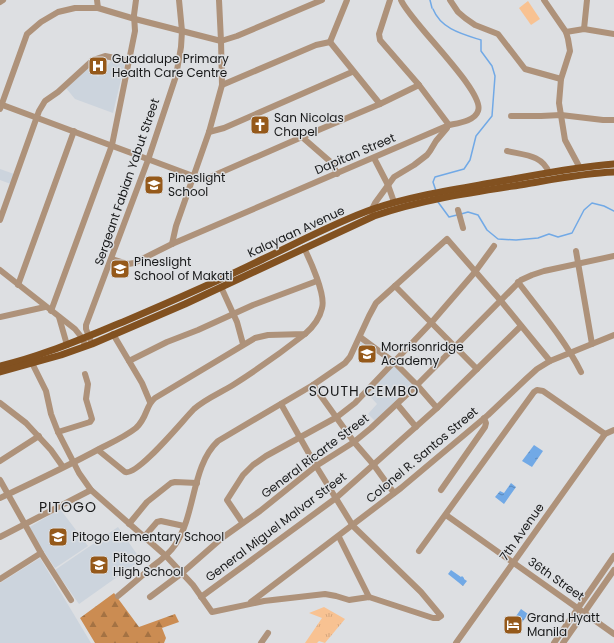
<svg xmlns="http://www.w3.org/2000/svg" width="614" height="643" font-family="Poppins,sans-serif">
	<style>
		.built { fill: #ccd4dd }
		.grass { fill: url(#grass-tufts) }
		.forest { fill: url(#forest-firs) }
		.garden { fill: #f8c292 }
		.water { fill: url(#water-ripples) }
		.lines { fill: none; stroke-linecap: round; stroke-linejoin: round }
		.stream { stroke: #71a9e6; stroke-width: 1.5 }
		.minor { stroke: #ae927a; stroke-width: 6 }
		.major { stroke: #825120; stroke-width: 7 }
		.labels { text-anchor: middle; stroke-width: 3; stroke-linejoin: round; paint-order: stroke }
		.poi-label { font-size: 12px; fill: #18191a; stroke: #dddfe2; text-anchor: start }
		.street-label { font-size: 12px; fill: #18191a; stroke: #dddfe2 }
		.quarter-label { font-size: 14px; letter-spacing: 1px; fill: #18191a; stroke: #dddfe2 }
	</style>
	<defs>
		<pattern id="grass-tufts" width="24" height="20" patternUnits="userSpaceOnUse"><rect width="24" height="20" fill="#f8c292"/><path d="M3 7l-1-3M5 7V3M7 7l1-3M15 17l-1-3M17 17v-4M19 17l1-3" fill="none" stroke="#d4a67d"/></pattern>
		<pattern id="forest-firs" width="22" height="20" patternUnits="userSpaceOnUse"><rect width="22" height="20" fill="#cb8c52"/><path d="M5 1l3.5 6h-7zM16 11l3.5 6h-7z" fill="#a47243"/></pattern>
		<pattern id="water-ripples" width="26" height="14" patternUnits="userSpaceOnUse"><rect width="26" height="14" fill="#71a9e6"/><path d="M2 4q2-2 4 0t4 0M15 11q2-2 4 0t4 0" fill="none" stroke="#5c89ba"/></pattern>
	</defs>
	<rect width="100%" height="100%" fill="#dddfe2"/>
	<!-- built -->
	<g class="built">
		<polygon points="112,60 125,63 113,113 75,99 66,88 88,66 98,77"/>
		<polygon points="0,169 14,174 11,184 0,180"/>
		<polygon points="361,342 374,350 369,359 356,349"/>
		<polygon points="395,364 414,385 376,422 368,414 377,404 368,394"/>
		<polygon points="60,509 88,546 55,568 28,528"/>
		<polygon points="118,527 141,560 79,604 55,570"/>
		<polygon points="40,558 91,643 0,643 0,583"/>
	</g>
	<!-- grass -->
	<polygon class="grass" points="324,607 345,619 325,643 319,641 317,643 305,643 322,618 309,613"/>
	<!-- forest -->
	<polygon class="forest" points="114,593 139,627 175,614 179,622 162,628 166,638 164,643 95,643 80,618"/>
	<!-- garden -->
	<polygon class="garden" points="528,1 540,19 531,25 519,8"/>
	<!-- water -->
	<g class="water">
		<polygon points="534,445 543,451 532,467 522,461"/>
		<polygon points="511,483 516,487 504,504 495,497 500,491 504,493"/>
		<polygon points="451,570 461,577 462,576 464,578 464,579 467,581 463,586 448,574"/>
		<polygon points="521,609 528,614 516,631 509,626"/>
	</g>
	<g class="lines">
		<!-- stream -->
		<g class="stream">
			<polyline points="430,0 432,8"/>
			<path d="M433,9C441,29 462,34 481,40V51L492,66L495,76L492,116L476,136L470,160L464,169L435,177L433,182L436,191"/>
			<polyline points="438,202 449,217 457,215"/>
			<polyline points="461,214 468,212 478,215 487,230 498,239 516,240 538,238 549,234 558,237 572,233 584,210 592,203 604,206 614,211"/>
		</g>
		<!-- minor -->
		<g class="minor">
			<polyline points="97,0 98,8"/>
			<polyline points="390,0 379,34 380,40 419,85 449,125"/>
			<polyline points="450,0 458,12 465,18 475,25 498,34 525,69 561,79"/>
			<polyline points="544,0 566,32 568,39 570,51 561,79 559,103 565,140 580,168"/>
			<polyline points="0,2 3,0"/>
			<polyline points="584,29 587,0"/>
			<polyline points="566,32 584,29 614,34"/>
			<polyline points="330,42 380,104"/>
			<polyline points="330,42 347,0"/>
			<polyline points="222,85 316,45 330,42"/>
			<polyline points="0,104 193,176 200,178 208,178 302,137 380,104 419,85"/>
			<polyline points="0,109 27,34 41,22 58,12 75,8 98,8 135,19 221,41 237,36 322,0"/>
			<polyline points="511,116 541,116 561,115 603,120 614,120"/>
			<polyline points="209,132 224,128 352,72"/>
			<polyline points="302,137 333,164 337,174"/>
			<path d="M507,151C524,155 543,155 549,173"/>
			<polyline points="374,158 388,185 394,202"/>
			<polyline points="458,210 463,228"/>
			<polyline points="373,213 372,209 375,203 394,177 414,165 427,155 430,151 436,141 447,128"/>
			<polyline points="0,220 39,111 45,101 58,92 93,60 105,56 129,61"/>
			<polyline points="172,244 176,226 209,132 222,85 221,41 219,0"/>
			<polyline points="576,251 592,344"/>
			<path d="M112,259L128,264L134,263L172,244L449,125C458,123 475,121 478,111C486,92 410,22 401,0"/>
			<polyline points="0,270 75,329 83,339 85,346"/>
			<path d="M518,282C540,311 565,340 581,372"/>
			<polyline points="18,285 74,131"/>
			<polyline points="395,286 477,369"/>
			<polyline points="221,287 237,322 243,344"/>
			<polyline points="51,311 112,145 135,31 134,15 136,0"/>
			<polyline points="0,317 45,307"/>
			<polyline points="59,317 67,345"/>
			<polyline points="113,334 142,383 150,402"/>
			<polyline points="360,337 395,363 417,385 437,408"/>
			<polyline points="92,344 86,329 86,325 148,160 176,76 181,47 182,31 179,0"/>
			<polyline points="30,359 46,391 51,414 58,432 79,473 91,490 166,556 193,585 212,612 264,601 325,594 336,596 349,600 369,597 433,618 438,618 441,616 421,592 353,526 316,466 281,404"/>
			<polyline points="129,361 167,342 198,330 253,305 317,281"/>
			<polyline points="313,385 354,442 373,464 394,493"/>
			<polyline points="0,403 26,423 51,450 63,467"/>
			<polyline points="397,404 416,427"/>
			<polyline points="58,432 90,422 92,419 86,399 88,384 85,374"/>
			<path d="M98,450L125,472C138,476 183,420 194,409C205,399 220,393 233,385C258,369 282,352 305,334"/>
			<polyline points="0,461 39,436"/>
			<polyline points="0,480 41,553 71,600"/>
			<polyline points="441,490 485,427 486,423 484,418"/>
			<path d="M0,498C34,482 68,466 101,448C113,442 126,436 136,428C148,417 145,406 155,398L255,338L268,335L305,334C313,327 320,317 322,308C326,295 310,260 304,248"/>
			<polyline points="446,515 614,634"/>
			<polyline points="242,522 227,500 243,475 253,465 266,456 337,417 355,403 431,323 475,272 494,246"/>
			<polyline points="129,524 147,502 171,483 175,482 197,483"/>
			<polyline points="0,537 91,490"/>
			<polyline points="144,537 157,522 161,521 184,526"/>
			<polyline points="339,537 369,597"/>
			<polyline points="419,551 534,392 537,390 543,391 605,434"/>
			<polyline points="0,579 41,553"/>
			<path d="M118,596C130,586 142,576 153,566C161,560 170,553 175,545C196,515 191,466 218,441L313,385L345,363L350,357L369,316L376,303L447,239L501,301L550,361"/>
			<polyline points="150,597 182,573 222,538 260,511 316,466 354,442 371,428 417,385 521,280 532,275 544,271 614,256"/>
			<polyline points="201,597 336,498 437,408 521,326"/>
			<polyline points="251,602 401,488 488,415 526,379 537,369 550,361 614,335"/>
			<polyline points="261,643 268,633"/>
			<polyline points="456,643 605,434 614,430"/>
			<polyline points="554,643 614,556"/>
			<polyline points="563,643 614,570"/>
		</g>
		<!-- major -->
		<g class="major">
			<path d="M0,366C43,356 83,338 123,322C170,302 217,282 263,259C299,242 336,222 373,209C411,196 452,190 491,183C532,176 573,167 614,164"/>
			<path d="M0,372L61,355L92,344L185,304L374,216C423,199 475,192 526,184C555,179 585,173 614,172"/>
		</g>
	</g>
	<!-- icons -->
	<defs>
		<g id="hospital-square" transform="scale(1)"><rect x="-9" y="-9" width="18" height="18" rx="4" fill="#95591a" stroke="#dddfe2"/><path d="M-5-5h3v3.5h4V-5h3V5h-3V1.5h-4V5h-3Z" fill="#fff"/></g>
		<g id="church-square" transform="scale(1)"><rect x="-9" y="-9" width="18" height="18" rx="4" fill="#95591a" stroke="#dddfe2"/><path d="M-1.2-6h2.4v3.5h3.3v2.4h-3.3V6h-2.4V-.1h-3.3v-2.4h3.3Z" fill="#fff"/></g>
		<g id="school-square" transform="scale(1)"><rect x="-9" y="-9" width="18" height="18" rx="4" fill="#95591a" stroke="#dddfe2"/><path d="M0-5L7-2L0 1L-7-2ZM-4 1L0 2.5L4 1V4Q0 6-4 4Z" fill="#fff"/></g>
		<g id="hotel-square" transform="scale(1)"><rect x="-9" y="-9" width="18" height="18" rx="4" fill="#95591a" stroke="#dddfe2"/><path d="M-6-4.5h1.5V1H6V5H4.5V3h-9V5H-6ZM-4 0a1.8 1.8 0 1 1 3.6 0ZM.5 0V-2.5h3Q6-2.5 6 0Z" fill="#fff"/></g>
	</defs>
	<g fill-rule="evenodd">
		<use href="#hospital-square" x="98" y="66"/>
		<use href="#church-square" x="260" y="125"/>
		<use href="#school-square" x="154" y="185"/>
		<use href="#school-square" x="120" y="269"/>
		<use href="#school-square" x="367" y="354"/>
		<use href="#school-square" x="58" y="537"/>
		<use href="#school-square" x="99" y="565"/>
		<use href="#hotel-square" x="513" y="625"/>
	</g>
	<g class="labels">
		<!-- poi labels -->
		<g class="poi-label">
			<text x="112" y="63">Guadalupe Primary<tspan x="112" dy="14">Health Care Centre</tspan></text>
			<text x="274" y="122">San Nicolas<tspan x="274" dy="14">Chapel</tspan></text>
			<text x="168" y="182">Pineslight<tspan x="168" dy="14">School</tspan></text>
			<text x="134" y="266">Pineslight<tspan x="134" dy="14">School of Makati</tspan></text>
			<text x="381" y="351">Morrisonridge<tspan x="381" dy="14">Academy</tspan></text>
			<text x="72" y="541">Pitogo Elementary School</text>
			<text x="113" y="562">Pitogo<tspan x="113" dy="14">High School</tspan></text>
			<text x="527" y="622">Grand Hyatt<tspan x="527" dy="14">Manila</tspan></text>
		</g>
		<!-- street labels -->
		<g class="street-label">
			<text transform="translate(355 154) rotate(-23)" y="4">Dapitan Street</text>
			<text transform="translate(127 182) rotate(-71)" y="4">Sergeant Fabian Yabut Street</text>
			<text transform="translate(296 232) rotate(-25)" y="4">Kalayaan Avenue</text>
			<text transform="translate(422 455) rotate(-40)" y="4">Colonel R. Santos Street</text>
			<text transform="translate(315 456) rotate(-37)" y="4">General Ricarte Street</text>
			<text transform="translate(276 527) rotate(-37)" y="4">General Miguel Malvar Street</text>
			<text transform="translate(522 532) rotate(-55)" y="4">7th Avenue</text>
			<text transform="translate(556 579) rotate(35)" y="4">36th Street</text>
		</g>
		<!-- quarter labels -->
		<g class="quarter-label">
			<text x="364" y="396">SOUTH CEMBO</text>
			<text x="68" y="512">PITOGO</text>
		</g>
	</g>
</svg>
